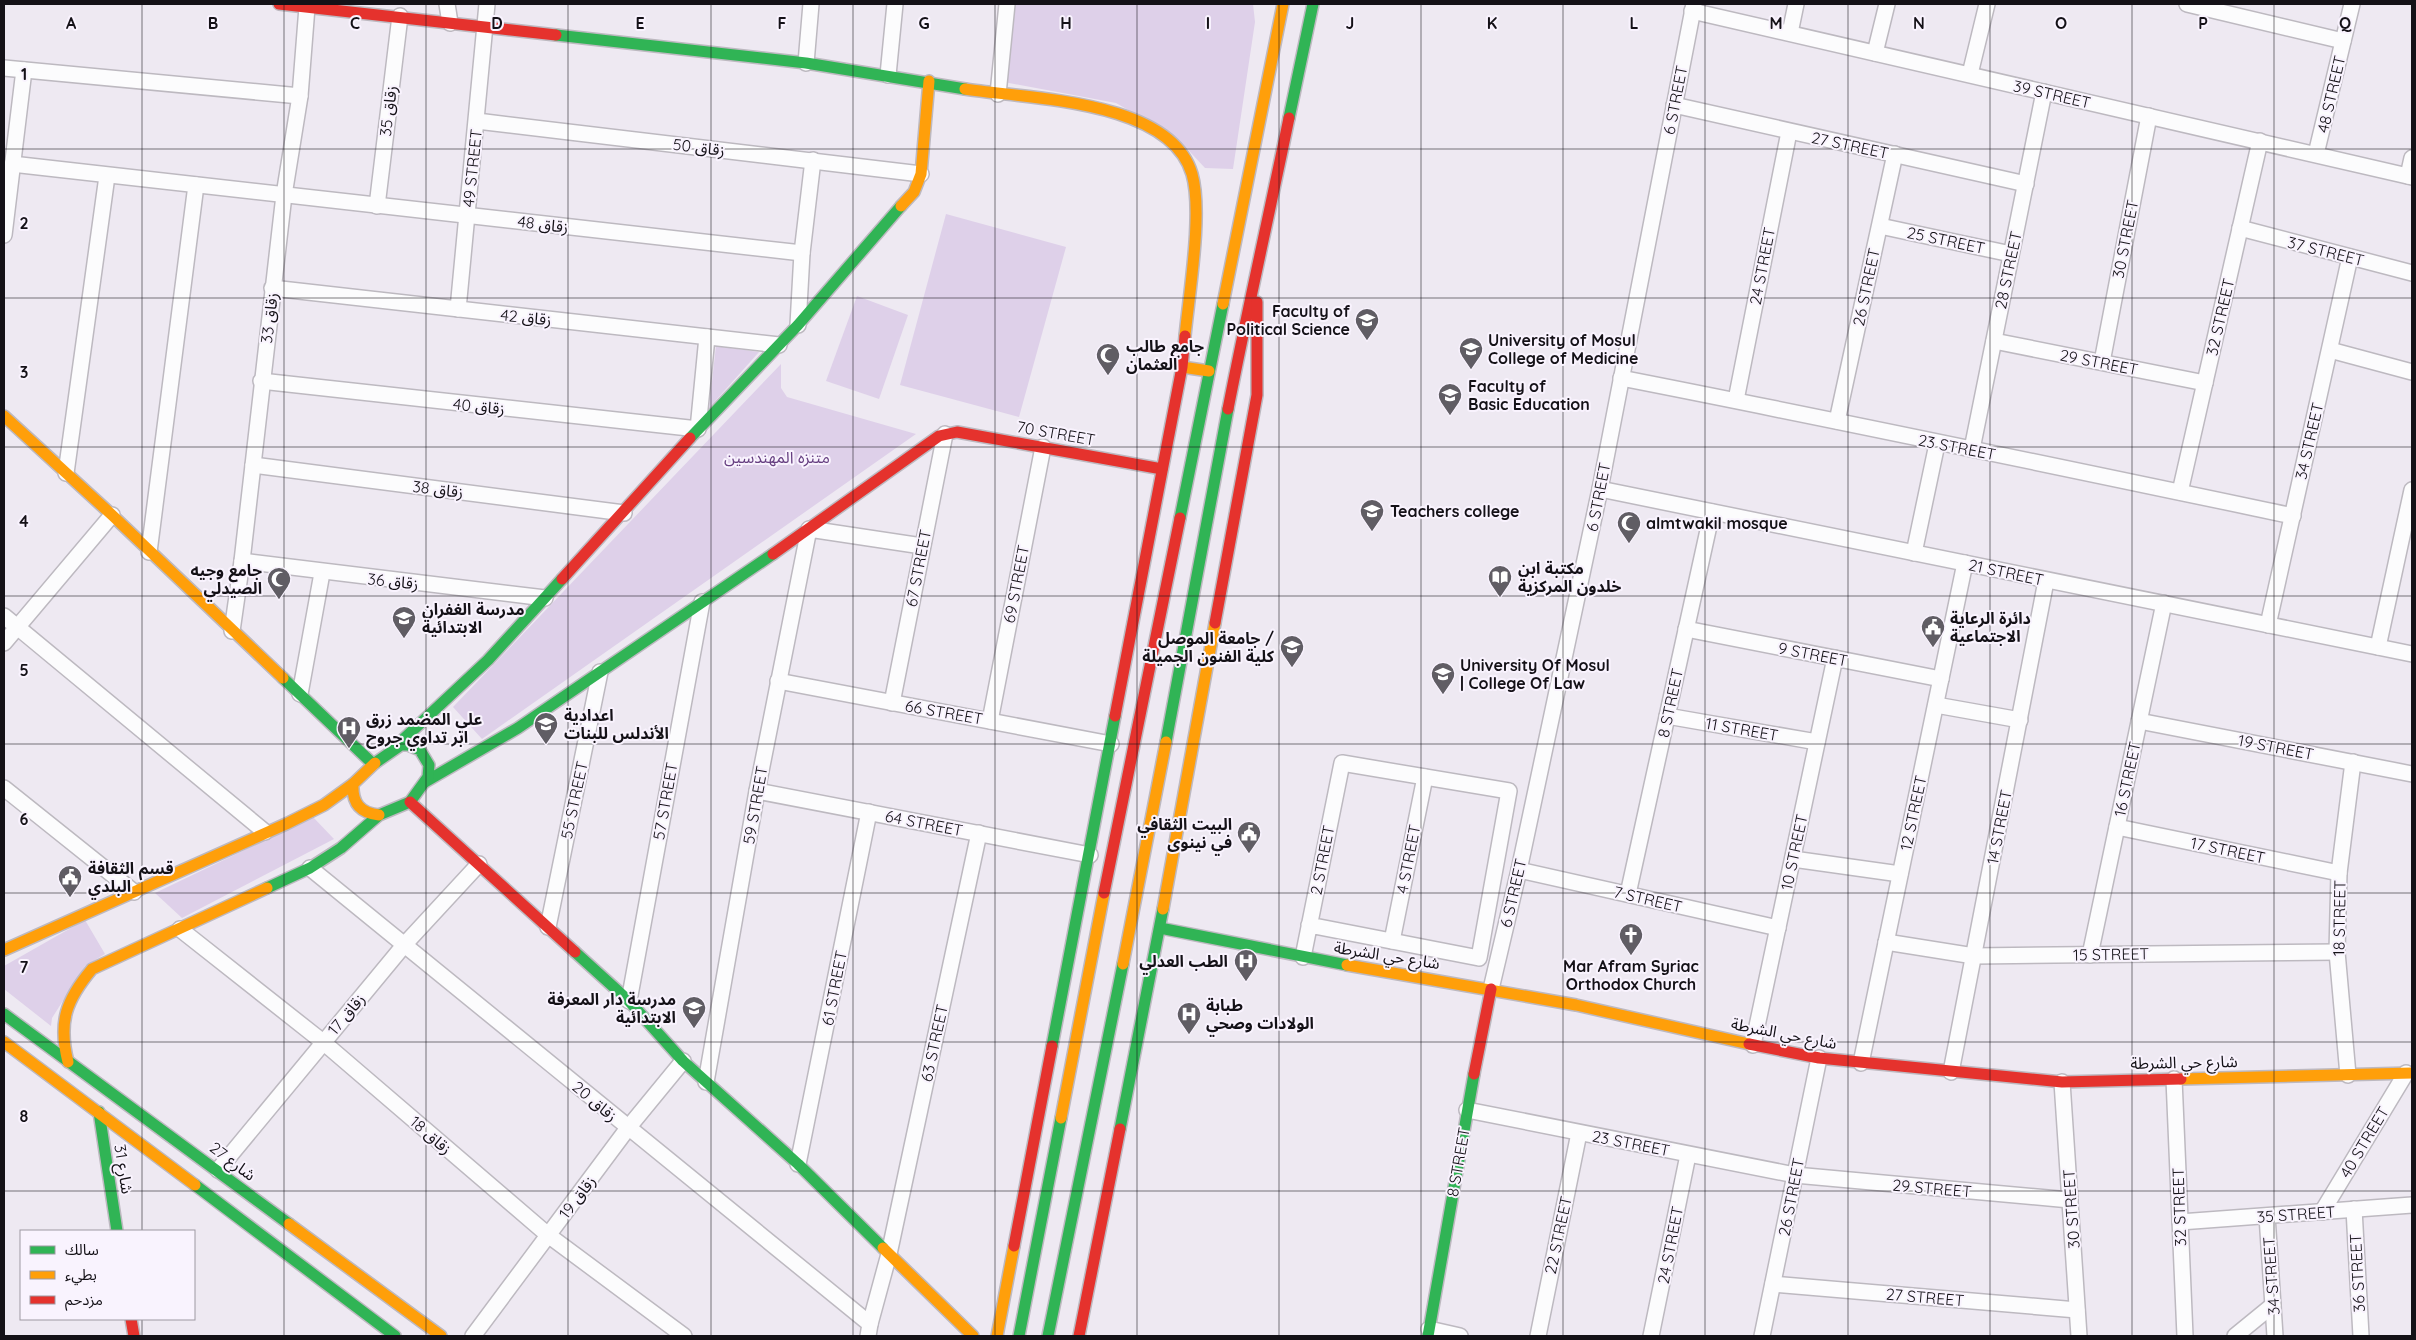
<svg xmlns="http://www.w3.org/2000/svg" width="2416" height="1340" font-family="Quicksand,'Noto Sans Arabic',sans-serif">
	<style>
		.green { fill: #ded0e9 }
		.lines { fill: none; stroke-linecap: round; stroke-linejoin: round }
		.street-casing { stroke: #bdb9c0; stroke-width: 18 }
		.fast-casing { stroke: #bdb9c0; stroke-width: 14 }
		.slow-casing { stroke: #bdb9c0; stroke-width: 14 }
		.jam-casing { stroke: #bdb9c0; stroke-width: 14 }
		.street { stroke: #fcfcfd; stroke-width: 15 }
		.fast { stroke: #30b455; stroke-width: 11 }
		.slow { stroke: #ff9f0a; stroke-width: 11 }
		.jam { stroke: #e5322d; stroke-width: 11 }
		.grid { fill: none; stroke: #141117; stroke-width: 1; stroke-opacity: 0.55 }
		.labels { text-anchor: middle; stroke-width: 4; stroke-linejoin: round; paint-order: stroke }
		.street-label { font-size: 16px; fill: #141117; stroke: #f9f3fe }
		.poi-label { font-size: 16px; font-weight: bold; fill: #141117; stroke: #f9f3fe; text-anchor: start }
		.park-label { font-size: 16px; fill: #663f81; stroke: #f9f3fe }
		.grid-label { font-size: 16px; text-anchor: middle; font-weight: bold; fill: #141117; stroke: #f9f3fe; stroke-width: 4; stroke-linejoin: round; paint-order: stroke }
	</style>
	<rect width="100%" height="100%" fill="#eee9f2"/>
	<!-- green -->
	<g class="green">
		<polygon points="1014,4 1253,4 1255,22 1233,169 1205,168 1177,138 1116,103 1004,82"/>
		<polygon points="946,214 1066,247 1019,417 900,385"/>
		<polygon points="857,296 908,315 879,399 826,381"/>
		<polygon points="716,346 759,352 709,408"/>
		<polygon points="781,364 781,388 787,397 916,434 482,739 453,707"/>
		<polygon points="313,817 334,839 182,918 155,893"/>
		<polygon points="85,920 105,954 85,966 52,1018 51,1026 4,989 4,966"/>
	</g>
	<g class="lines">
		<!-- street casing -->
		<g class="street-casing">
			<g id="street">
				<polyline points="447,4 450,23"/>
				<polyline points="2187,4 2343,41"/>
				<polyline points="1692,11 2412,177"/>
				<polyline points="1790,33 1796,4"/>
				<polyline points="1875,53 1887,4"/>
				<polyline points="806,63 811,4"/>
				<polyline points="4,68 300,96"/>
				<polyline points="1970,74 1987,4"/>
				<polyline points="888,75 895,4"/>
				<polyline points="998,94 1007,4"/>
				<polyline points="1674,105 2026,184"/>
				<polyline points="477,121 921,174"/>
				<polyline points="2316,154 2352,4"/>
				<polyline points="12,164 802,253"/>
				<polyline points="2408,176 2412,158"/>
				<polyline points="377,206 400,16"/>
				<polyline points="1880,226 2011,254"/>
				<polyline points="2240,228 2412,273"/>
				<polyline points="4,235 24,70"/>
				<polyline points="272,288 779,345"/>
				<polyline points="458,309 487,4"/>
				<polyline points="798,325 802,253 813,160"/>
				<polyline points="1994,341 2205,383"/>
				<polyline points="2330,350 2412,372"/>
				<polyline points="2102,362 2149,116"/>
				<path d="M1621,378C1846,422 2069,469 2293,516"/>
				<polyline points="261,381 698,429 707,337"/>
				<polyline points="1736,400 1789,132"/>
				<polyline points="1837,421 1895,154"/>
				<polyline points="1972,449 2044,92"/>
				<polyline points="253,465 624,513"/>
				<polyline points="66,473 107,176"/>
				<polyline points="1600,489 2412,654"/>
				<polyline points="2180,492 2260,141"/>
				<polyline points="149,552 196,185"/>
				<polyline points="1914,553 1937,444"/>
				<polyline points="242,561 545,598"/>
				<polyline points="4,616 265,832"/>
				<polyline points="2268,625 2350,257"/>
				<polyline points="1686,629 1941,679"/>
				<polyline points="232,631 242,561 284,195 300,96 307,7"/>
				<polyline points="4,643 112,515"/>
				<polyline points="2378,647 2412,490"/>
				<polyline points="778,681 1111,744"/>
				<polyline points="300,694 322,573"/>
				<polyline points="892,703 945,434"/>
				<polyline points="1936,705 2020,720"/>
				<polyline points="1667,716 1817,742"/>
				<polyline points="990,721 1043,447"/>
				<polyline points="2139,721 2412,774"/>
				<polyline points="4,788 134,892"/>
				<polyline points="757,791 1090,855"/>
				<polyline points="2117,827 2339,873"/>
				<polyline points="1793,859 1900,874"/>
				<polyline points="310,868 870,1324 868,1336"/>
				<polyline points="1519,870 1778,928"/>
				<polyline points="1628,894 1712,512"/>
				<polyline points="548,927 600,672"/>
				<polyline points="180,929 323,1042 548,1235 684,1336"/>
				<polyline points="1392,941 1425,777"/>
				<polyline points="1886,942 1974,956 2337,952"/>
				<polyline points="2090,955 2164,603"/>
				<polyline points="1303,957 1342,763 1509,791 1479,958 1309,925"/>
				<polyline points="1491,989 1519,870 1600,489 1694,4"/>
				<polyline points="629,1001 702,602"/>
				<polyline points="1753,1045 1835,658"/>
				<polyline points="1861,1063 1965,563"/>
				<polyline points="1951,1072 2046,581"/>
				<polyline points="2348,1075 2337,952 2339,873 2353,762"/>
				<polyline points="2174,1079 2185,1336"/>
				<polyline points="706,1082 757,791 809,529 922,546"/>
				<polyline points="2062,1082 2079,1336"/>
				<polyline points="1467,1110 1795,1175 2070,1200"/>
				<polyline points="798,1164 869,812"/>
				<polyline points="218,1170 405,944 479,864"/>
				<polyline points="2354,1209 2361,1336"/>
				<polyline points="2322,1212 2406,1073"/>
				<polyline points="2267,1216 2275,1336"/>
				<polyline points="2180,1222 2412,1205"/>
				<polyline points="1773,1284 2077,1310"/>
				<polyline points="870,1324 889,1254 979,833"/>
				<polyline points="1429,1329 1460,1336"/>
				<polyline points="473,1336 628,1128 683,1061"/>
				<polyline points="1538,1336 1579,1133"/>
				<polyline points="1651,1336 1688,1155"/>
				<polyline points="1762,1336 1819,1058"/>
				<polyline points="2235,1336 2273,1305"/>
			</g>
		</g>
		<!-- fast casing -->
		<g class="fast-casing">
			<g id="fast">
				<polyline points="556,35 806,63 965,89"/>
				<polyline points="1289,118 1313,4"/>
				<polyline points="690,438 798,325 901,206"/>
				<polyline points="1180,518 1223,304"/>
				<polyline points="283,678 373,764"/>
				<polyline points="1166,742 1228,409"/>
				<polyline points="395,747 488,660 562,579"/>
				<polyline points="425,782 518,728 773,554"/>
				<polyline points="267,888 310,868 341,848 379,815 410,802 428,777 429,765 420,750 408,745 401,745 375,763"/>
				<polyline points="1160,928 1347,965"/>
				<polyline points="575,952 629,1001 683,1061 798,1164 883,1248"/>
				<polyline points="4,1014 289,1224"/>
				<polyline points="1052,1046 1115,716"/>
				<polyline points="99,1112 117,1231"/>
				<polyline points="1120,1129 1163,909"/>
				<polyline points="195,1185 395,1336"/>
				<polyline points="1019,1336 1061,1118"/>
				<polyline points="1048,1336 1123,964"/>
				<polyline points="1428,1336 1474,1074"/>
			</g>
		</g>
		<!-- slow casing -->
		<g class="slow-casing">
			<g id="slow">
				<path d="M965,89C1027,99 1170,99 1192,174C1203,212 1189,294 1185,336"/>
				<polyline points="901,206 914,192 921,174 929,81"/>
				<polyline points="1223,304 1283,4"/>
				<polyline points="1182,367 1209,371"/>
				<polyline points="4,416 112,515 283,678"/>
				<path d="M375,763L353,784C352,803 360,813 379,815"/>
				<polyline points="1163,909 1215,623"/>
				<polyline points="4,950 286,824 324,805 353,784"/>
				<polyline points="1123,964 1166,742"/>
				<polyline points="1347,965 1576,1005 1749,1044"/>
				<polyline points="4,1042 195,1185"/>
				<path d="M68,1062C58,1022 66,1000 92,969L267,888"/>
				<polyline points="2181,1079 2412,1073"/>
				<polyline points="1061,1118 1104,893"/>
				<polyline points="289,1224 441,1336"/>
				<polyline points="883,1248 973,1336"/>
				<polyline points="997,1336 1014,1246"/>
			</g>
		</g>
		<!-- jam casing -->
		<g class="jam-casing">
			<g id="jam">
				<polyline points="279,4 556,35"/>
				<path d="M1228,409C1247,312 1269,215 1289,118"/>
				<polyline points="773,554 939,436 957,432 1162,469"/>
				<polyline points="562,579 690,438"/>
				<polyline points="1215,623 1257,395 1257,302"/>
				<polyline points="1115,716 1182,367 1185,336"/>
				<polyline points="410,802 575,952"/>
				<polyline points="1104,893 1180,518"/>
				<polyline points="1749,1044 1819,1058 2062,1082 2181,1079"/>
				<polyline points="1474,1074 1491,989"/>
				<polyline points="1014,1246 1052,1046"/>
				<polyline points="131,1319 134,1336"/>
				<polyline points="1079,1336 1120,1129"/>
			</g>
		</g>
		<!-- street -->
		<use href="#street" class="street"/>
		<!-- fast -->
		<use href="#fast" class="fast"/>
		<!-- slow -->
		<use href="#slow" class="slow"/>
		<!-- jam -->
		<use href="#jam" class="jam"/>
	</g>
	<!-- grid -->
	<path class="grid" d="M142,4V1231M284,4V1336M426,4V1336M568,4V1336M711,4V1336M853,4V1336M995,4V1336M1137,4V1336M1279,4V1336M1421,4V1336M1563,4V1336M1705,4V1336M1848,4V1336M1990,4V1336M2132,4V1336M2274,4V1336M4,149H2412M4,298H2412M4,447H2412M4,596H2412M4,744H2412M4,893H2412M4,1042H2412M4,1191H2412M142,1319V1336"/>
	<!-- icons -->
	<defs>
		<g id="university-pin" transform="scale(1.25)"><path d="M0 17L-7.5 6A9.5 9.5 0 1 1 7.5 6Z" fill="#605d64" stroke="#f9f3fe"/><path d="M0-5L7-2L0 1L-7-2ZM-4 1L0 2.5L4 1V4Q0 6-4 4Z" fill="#fff"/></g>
		<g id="mosque-pin" transform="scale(1.25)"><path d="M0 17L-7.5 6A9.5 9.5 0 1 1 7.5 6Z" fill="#605d64" stroke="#f9f3fe"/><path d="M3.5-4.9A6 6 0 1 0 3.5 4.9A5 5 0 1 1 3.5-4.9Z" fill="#fff"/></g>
		<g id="library-pin" transform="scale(1.25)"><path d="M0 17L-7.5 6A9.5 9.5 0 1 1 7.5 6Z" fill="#605d64" stroke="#f9f3fe"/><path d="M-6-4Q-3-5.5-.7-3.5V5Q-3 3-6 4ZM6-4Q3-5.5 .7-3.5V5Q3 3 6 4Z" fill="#fff"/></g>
		<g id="school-pin" transform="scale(1.25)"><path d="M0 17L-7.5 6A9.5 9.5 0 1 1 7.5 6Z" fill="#605d64" stroke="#f9f3fe"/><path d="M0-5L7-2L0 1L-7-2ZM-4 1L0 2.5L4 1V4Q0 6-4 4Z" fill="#fff"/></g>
		<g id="civic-pin" transform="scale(1.25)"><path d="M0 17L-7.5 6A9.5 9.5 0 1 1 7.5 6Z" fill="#605d64" stroke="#f9f3fe"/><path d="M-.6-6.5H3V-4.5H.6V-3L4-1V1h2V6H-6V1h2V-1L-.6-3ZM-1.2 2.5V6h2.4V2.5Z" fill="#fff"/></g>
		<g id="hospital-pin" transform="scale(1.25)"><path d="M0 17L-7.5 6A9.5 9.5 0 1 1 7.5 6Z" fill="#605d64" stroke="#f9f3fe"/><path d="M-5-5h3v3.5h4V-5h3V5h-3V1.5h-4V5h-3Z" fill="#fff"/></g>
		<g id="church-pin" transform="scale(1.25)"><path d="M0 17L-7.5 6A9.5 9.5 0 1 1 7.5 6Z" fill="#605d64" stroke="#f9f3fe"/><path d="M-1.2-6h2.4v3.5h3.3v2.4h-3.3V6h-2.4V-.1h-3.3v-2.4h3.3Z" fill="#fff"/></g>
	</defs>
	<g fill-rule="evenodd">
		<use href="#university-pin" x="1367" y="320"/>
		<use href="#university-pin" x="1471" y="349"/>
		<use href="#mosque-pin" x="1108" y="355"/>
		<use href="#university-pin" x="1450" y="395"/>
		<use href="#university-pin" x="1372" y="511"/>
		<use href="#mosque-pin" x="1629" y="523"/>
		<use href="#library-pin" x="1500" y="577"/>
		<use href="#mosque-pin" x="279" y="579"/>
		<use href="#school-pin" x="404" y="618"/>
		<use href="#civic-pin" x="1933" y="627"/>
		<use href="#university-pin" x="1292" y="647"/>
		<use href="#university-pin" x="1443" y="674"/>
		<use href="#school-pin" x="546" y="724"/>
		<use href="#hospital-pin" x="349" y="728"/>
		<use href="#civic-pin" x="1249" y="833"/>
		<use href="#civic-pin" x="70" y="877"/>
		<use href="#church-pin" x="1631" y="935"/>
		<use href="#hospital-pin" x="1246" y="961"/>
		<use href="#school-pin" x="694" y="1008"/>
		<use href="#hospital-pin" x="1189" y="1014"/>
	</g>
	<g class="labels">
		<!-- street labels -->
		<g class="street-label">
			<text transform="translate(2052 94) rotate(13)" y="6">39 STREET</text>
			<text transform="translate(2331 94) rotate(-77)" y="6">48 STREET</text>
			<text transform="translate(1675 100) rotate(-79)" y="6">6 STREET</text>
			<text transform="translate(388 111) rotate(-83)" y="6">زقاق 35</text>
			<text transform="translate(1850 145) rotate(12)" y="6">27 STREET</text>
			<text transform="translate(699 147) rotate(7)" y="6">زقاق 50</text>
			<text transform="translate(472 168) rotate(-84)" y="6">49 STREET</text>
			<text transform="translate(543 224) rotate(7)" y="6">زقاق 48</text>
			<text transform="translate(2125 239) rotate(-79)" y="6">30 STREET</text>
			<text transform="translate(1946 240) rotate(12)" y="6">25 STREET</text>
			<text transform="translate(2326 251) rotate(14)" y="6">37 STREET</text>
			<text transform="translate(1762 266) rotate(-79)" y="6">24 STREET</text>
			<text transform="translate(2008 270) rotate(-78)" y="6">28 STREET</text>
			<text transform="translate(1866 287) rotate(-78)" y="6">26 STREET</text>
			<text transform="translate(526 317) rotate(6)" y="6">زقاق 42</text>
			<text transform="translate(2220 317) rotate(-77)" y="6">32 STREET</text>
			<text transform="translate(269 318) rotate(-83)" y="6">زقاق 33</text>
			<text transform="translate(2099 362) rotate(11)" y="6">29 STREET</text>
			<text transform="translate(479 406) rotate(6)" y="6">زقاق 40</text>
			<text transform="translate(1056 433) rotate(10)" y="6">70 STREET</text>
			<text transform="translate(2309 441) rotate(-77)" y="6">34 STREET</text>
			<text transform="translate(1957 447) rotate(11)" y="6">23 STREET</text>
			<text transform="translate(438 489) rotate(7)" y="6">زقاق 38</text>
			<text transform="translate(1598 497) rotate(-79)" y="6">6 STREET</text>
			<text transform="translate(918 568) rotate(-79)" y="6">67 STREET</text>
			<text transform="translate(2006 572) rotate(12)" y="6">21 STREET</text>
			<text transform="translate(393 581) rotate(6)" y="6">زقاق 36</text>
			<text transform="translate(1016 584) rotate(-79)" y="6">69 STREET</text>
			<text transform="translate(1813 654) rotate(11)" y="6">9 STREET</text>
			<text transform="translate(1670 703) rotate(-78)" y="6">8 STREET</text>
			<text transform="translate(944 712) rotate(10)" y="6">66 STREET</text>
			<text transform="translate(1742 729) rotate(10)" y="6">11 STREET</text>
			<text transform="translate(2276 747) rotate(11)" y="6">19 STREET</text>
			<text transform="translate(2127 779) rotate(-78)" y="6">16 STREET</text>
			<text transform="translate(574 800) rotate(-78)" y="6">55 STREET</text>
			<text transform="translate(665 801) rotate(-80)" y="6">57 STREET</text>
			<text transform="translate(755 805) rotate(-80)" y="6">59 STREET</text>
			<text transform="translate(1913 813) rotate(-78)" y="6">12 STREET</text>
			<text transform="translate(924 823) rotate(11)" y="6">64 STREET</text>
			<text transform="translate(1999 827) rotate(-79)" y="6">14 STREET</text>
			<text transform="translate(2228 850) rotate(12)" y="6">17 STREET</text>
			<text transform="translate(1794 852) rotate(-78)" y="6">10 STREET</text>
			<text transform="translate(1408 859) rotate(-79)" y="6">4 STREET</text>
			<text transform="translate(1322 860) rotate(-79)" y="6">2 STREET</text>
			<text transform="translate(1513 893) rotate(-77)" y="6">6 STREET</text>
			<text transform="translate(1648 899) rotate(13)" y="6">7 STREET</text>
			<text transform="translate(2339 918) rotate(-89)" y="6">18 STREET</text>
			<text transform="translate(2111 954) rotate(-1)" y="6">15 STREET</text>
			<text transform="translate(1387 955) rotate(9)" y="6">شارع حي الشرطة</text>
			<text transform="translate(834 988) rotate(-79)" y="6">61 STREET</text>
			<text transform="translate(346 1014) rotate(-50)" y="6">زقاق 17</text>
			<text transform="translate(1784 1033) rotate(11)" y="6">شارع حي الشرطة</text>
			<text transform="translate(934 1043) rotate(-78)" y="6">63 STREET</text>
			<text transform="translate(2184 1062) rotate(-1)" y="6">شارع حي الشرطة</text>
			<text transform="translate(595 1101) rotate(40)" y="6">زقاق 20</text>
			<text transform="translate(431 1135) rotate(41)" y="6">زقاق 18</text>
			<text transform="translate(2364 1142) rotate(-59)" y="6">40 STREET</text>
			<text transform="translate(1631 1143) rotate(11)" y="6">23 STREET</text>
			<text transform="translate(233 1161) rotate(37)" y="6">شارع 27</text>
			<text transform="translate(1458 1162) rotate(-80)" y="6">8 STREET</text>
			<text transform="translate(124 1169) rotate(81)" y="6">شارع 31</text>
			<text transform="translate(1932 1188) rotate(5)" y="6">29 STREET</text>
			<text transform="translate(577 1197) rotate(-53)" y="6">زقاق 19</text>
			<text transform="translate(1791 1197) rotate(-79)" y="6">26 STREET</text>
			<text transform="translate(2179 1207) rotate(-92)" y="6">32 STREET</text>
			<text transform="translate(2071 1209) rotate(-94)" y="6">30 STREET</text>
			<text transform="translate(2296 1214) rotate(-4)" y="6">35 STREET</text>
			<text transform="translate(1558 1235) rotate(-78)" y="6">22 STREET</text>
			<text transform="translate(1670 1245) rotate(-79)" y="6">24 STREET</text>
			<text transform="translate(2357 1273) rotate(-93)" y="6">36 STREET</text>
			<text transform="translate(2271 1276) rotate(-94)" y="6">34 STREET</text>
			<text transform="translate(1925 1297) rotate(5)" y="6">27 STREET</text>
		</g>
		<!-- poi labels -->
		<g class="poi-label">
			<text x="1350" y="317" text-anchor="end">Faculty of<tspan x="1350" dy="18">Political Science</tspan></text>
			<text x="1488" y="346">University of Mosul<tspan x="1488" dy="18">College of Medicine</tspan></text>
			<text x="1126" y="352">جامع طالب<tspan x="1126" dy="18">العثمان</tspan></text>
			<text x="1468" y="392">Faculty of<tspan x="1468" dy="18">Basic Education</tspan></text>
			<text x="1390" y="517">Teachers college</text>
			<text x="1646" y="529">almtwakil mosque</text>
			<text x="1518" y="574">مكتبة ابن<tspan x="1518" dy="18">خلدون المركزية</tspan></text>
			<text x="262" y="576" text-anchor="end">جامع وجيه<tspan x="262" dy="18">الصيدلي</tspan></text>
			<text x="422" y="615">مدرسة الغفران<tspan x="422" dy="18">الابتدائية</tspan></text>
			<text x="1950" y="624">دائرة الرعاية<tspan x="1950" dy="18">الاجتماعية</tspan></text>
			<text x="1274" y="644" text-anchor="end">جامعة الموصل /<tspan x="1274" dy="18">كلية الفنون الجميلة</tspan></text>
			<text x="1460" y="671">University Of Mosul<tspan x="1460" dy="18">| College Of Law</tspan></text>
			<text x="564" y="721">اعدادية<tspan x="564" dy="18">الأندلس للبنات</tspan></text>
			<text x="366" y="725">علي المضمد زرق<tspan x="366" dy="18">ابر تداوي جروح</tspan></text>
			<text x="1232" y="830" text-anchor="end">البيت الثقافي<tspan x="1232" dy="18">في نينوى</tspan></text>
			<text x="88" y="874">قسم الثقافة<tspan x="88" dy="18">البلدي</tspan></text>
			<text x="1228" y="967" text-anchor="end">الطب العدلي</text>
			<text x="1631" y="972" text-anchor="middle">Mar Afram Syriac<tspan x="1631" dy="18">Orthodox Church</tspan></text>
			<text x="676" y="1005" text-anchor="end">مدرسة دار المعرفة<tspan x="676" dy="18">الابتدائية</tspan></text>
			<text x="1206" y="1011">طبابة<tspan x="1206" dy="18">الولادات وصحي</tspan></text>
		</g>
		<!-- park labels -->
		<g class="park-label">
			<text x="777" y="463">متنزه المهندسين</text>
		</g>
	</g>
	<g class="grid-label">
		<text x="71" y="29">A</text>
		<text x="213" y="29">B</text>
		<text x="355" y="29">C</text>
		<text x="497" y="29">D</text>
		<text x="640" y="29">E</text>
		<text x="782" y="29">F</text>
		<text x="924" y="29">G</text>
		<text x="1066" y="29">H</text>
		<text x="1208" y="29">I</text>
		<text x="1350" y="29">J</text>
		<text x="1492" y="29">K</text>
		<text x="1634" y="29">L</text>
		<text x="1776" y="29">M</text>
		<text x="1919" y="29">N</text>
		<text x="2061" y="29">O</text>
		<text x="2203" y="29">P</text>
		<text x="2345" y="29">Q</text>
		<text x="24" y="80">1</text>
		<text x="24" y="229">2</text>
		<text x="24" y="378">3</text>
		<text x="24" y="527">4</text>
		<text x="24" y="676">5</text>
		<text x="24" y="825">6</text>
		<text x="24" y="973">7</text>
		<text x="24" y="1122">8</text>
	</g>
	<!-- border -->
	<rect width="2416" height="1340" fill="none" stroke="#141117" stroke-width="10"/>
	<!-- legend -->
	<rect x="20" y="1230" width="175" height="90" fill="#f9f3fe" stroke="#9d99a2"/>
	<rect x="30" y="1246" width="25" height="8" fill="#30b455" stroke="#9d99a2"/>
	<text x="65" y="1255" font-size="15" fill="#141117">سالك</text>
	<rect x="30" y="1271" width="25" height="8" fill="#ff9f0a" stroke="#9d99a2"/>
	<text x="65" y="1280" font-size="15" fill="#141117">بطيء</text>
	<rect x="30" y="1296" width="25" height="8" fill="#e5322d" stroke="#9d99a2"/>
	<text x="65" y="1305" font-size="15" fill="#141117">مزدحم</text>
</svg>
